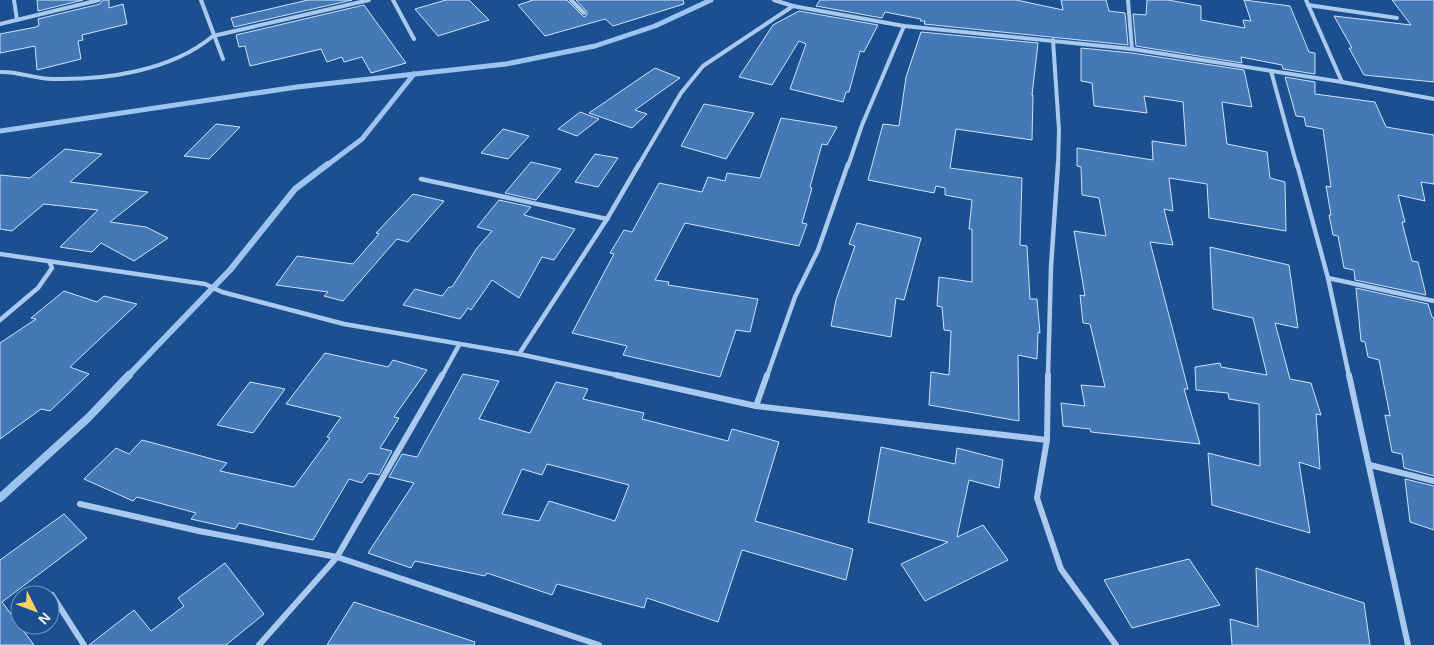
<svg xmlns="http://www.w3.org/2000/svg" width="1434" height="645" font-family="Arial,sans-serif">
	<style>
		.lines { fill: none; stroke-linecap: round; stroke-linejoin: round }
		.stream-far2 { stroke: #9cc4f0; stroke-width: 5 }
		.stream-far1 { stroke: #9cc4f0; stroke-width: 6 }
		.stream { stroke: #9cc4f0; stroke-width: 8 }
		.building { fill: #4478b7; stroke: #cfe3fa; fill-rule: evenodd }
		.minor-far2 { stroke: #a9c9ee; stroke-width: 4 }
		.minor-far1 { stroke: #a9c9ee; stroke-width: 4.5 }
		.minor { stroke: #a9c9ee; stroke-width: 6 }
	</style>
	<rect width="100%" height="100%" fill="#1b4f8f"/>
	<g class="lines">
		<!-- stream-far2 -->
		<g class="stream-far2">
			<polyline points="0,131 297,87 506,64 595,46 655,26 711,0"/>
			<polyline points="326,166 362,139 414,74"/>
		</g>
		<!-- stream-far1 -->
		<polyline class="stream-far1" points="128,376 230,270 295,189 328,164"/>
		<!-- stream -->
		<polyline class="stream" points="0,498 88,418 129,375"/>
	</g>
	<!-- building -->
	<g class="building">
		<polygon points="37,0 83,0 38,11"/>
		<polygon points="103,0 109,0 109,8 123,4 127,24 82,35 83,40 78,41 81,59 37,70 35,46 0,53 0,34 36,27 39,25 38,19 100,4"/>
		<polygon points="308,0 352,0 234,27 231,18"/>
		<polygon points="446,0 469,0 489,20 438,36 415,9"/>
		<polygon points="533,0 567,0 584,17 587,15 587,12 576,0 683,0 684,4 613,26 605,19 545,36 518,5"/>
		<polygon points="820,0 1016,0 1063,10 1061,0 1106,0 1109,11 1125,13 1128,45 924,24 925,21 920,21 921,19 885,12 882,18 816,6"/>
		<polygon points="1147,0 1168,0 1201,6 1201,20 1245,28 1243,20 1251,21 1244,0 1290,6 1309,52 1315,53 1315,74 1283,69 1282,65 1241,57 1242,63 1136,46 1133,14 1146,15"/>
		<polygon points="1392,0 1434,0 1434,82 1364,75 1349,48 1352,48 1334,16 1411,25"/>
		<polygon points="364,5 406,63 371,73 362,57 344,62 342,57 327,62 321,49 250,66 245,46 239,47 236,35"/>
		<polygon points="799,11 878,25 864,52 860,51 849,92 846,92 843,102 790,89 806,44 799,41 772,85 739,77 773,25"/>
		<polygon points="921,32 1038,43 1032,95 1033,95 1032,140 956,129 950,168 1022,178 1020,245 1027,246 1030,299 1037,299 1040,333 1038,332 1037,359 1018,355 1019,421 929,405 931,372 949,375 951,331 944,330 942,307 937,306 939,277 972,282 972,229 969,229 972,200 945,195 945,188 936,186 934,193 868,180 883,124 899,126 906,77"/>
		<polygon points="1081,48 1132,53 1244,70 1252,107 1222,102 1227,144 1267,152 1270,178 1285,182 1286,231 1209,218 1207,184 1169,178 1173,211 1164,209 1173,245 1150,242 1188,389 1184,389 1200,444 1091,432 1090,429 1063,426 1061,403 1085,406 1081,385 1105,387 1090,324 1083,323 1080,295 1085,296 1074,231 1106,236 1099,198 1082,195 1081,167 1077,166 1077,148 1153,160 1152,141 1186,146 1183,102 1144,96 1147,113 1094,106 1092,83 1081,81"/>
		<polygon points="655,68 680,78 635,110 647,114 632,128 589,113"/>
		<polygon points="1285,77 1315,82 1315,94 1375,102 1386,127 1434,135 1434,184 1421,182 1425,201 1398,195 1405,222 1402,222 1412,261 1418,262 1426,295 1355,280 1354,270 1344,268 1338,236 1333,235 1329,215 1331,215 1326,186 1331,187 1323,129 1306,126 1304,117 1296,116"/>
		<polygon points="704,104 754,113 726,159 681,146"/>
		<polygon points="580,112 599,119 577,136 558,129"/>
		<polygon points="781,118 837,127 827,145 822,144 810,187 812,188 802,223 807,224 799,246 685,223 655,280 669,282 668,285 758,299 750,332 736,330 720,377 623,355 627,346 572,333 614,254 610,253 624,230 632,232 659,183 702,192 708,177 725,181 727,173 760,178"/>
		<polygon points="216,124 240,127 209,159 184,156"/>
		<polygon points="503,129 529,136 508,159 481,153"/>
		<polygon points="65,149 102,154 70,182 148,192 110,222 146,227 168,238 134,261 101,243 92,252 60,247 98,210 44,204 12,231 0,229 0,175 30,178"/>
		<polygon points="595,154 618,158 598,187 575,182"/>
		<polygon points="531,162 561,169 536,200 505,193"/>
		<polygon points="413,194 444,201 408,242 397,239 343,301 324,296 328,292 276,285 297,256 353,264 379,234 376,233"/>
		<polygon points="499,200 531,207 524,215 575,229 554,260 542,257 519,298 492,280 471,310 468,308 460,319 403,305 415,289 442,296 449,287 452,287 477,248 492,231 477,227"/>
		<polygon points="857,223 921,238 904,300 896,298 891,337 831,326 836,300 855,246 849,244"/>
		<polygon points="1210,247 1289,265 1298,328 1275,323 1290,379 1311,383 1321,415 1316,414 1320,469 1299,462 1310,533 1212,505 1208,453 1260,466 1259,404 1229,399 1228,393 1196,390 1195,367 1220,363 1221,367 1267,375 1253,318 1213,309"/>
		<polygon points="1356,288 1428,304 1432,317 1434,318 1434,476 1404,468 1402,454 1392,452 1385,415 1390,416 1379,360 1368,357 1365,342 1361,341"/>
		<polygon points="64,291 97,302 104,296 137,304 70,367 89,374 50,411 41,409 0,439 0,343 36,319 31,318"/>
		<polygon points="325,353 388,367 393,360 427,370 394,417 399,418 380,448 392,451 379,475 369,473 362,483 349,479 313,540 239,523 235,529 191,519 196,513 137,497 133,501 84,479 116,448 129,454 142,440 227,463 220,471 294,487 330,438 327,437 341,417 286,404"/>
		<path d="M463,374L499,381L479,419L530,433L556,382L588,389L583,399L644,413L642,419L728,441L732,429L779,442L755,521L853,549L846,580L742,550L718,622L647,598L644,608L557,584L552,595L487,573L485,576L415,561L411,568L368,553L414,483L389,477L402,454L417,457ZM547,464L629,485L615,521L549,501L539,521L502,514L522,469L542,475Z"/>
		<polygon points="250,382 285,389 253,433 217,425"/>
		<polygon points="881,447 955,464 957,448 1003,460 999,488 969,480 957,537 983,525 1008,560 925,601 901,564 948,542 868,522"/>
		<polygon points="1405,479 1434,486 1434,530 1410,522"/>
		<polygon points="64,514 87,538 2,602 34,645 0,645 0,560"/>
		<polygon points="1189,559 1220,605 1132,628 1104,580"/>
		<polygon points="225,563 264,614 226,645 89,645 134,610 151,631 184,606 178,598"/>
		<polygon points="1256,568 1364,603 1370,645 1232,645 1230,619 1258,627"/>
		<polygon points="354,602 475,642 474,645 327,645"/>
	</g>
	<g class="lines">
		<!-- minor-far2 -->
		<g class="minor-far2">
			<polyline points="14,0 17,20"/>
			<polyline points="201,0 223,59"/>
			<polyline points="393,0 414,39"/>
			<polyline points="571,0 584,13"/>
			<polyline points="774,0 793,6 904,26 1132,49 1342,82 1434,99"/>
			<polyline points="1128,0 1132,49"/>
			<polyline points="1306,0 1342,82"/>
			<polyline points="1308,5 1397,18"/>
			<polyline points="0,24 99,0"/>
			<polyline points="1053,40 1059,130 1058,166"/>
			<polyline points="1271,71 1297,166"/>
			<path d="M0,72C18,71 34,79 53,79C106,80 171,71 213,36L369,0"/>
			<polyline points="638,166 681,93 703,66 793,6"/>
			<polyline points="848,166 862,125 904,26"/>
		</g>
		<!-- minor-far1 -->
		<g class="minor-far1">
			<polyline points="1297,164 1328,278 1349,376"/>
			<polyline points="421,179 607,219"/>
			<polyline points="0,254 205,284 222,292 344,324 519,354 621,376"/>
			<polyline points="1328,278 1434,301"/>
			<polyline points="0,320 38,288 52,268 50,263"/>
			<polyline points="519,354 607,219 639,164"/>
			<polyline points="442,376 459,345"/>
			<polyline points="767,376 795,297 818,250 848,164"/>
			<polyline points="1048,376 1051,267 1058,164"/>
		</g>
		<!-- minor -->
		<g class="minor">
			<polyline points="616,375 756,406 1047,440"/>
			<polyline points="1048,375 1047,440 1037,498 1061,569 1116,645"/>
			<polyline points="1349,375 1408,645"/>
			<polyline points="756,406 767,375"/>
			<polyline points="1370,465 1434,481"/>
			<polyline points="80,504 199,531 337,557 599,645"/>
			<polyline points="52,595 84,645"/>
			<polyline points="259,645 337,557 442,375"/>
		</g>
	</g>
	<!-- north arrow -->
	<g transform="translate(35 610) rotate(132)"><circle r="24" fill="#1b4f8f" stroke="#7695bc"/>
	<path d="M0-4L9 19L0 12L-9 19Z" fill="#ffd166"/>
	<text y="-8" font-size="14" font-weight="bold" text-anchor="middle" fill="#ffffff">N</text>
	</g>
</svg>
